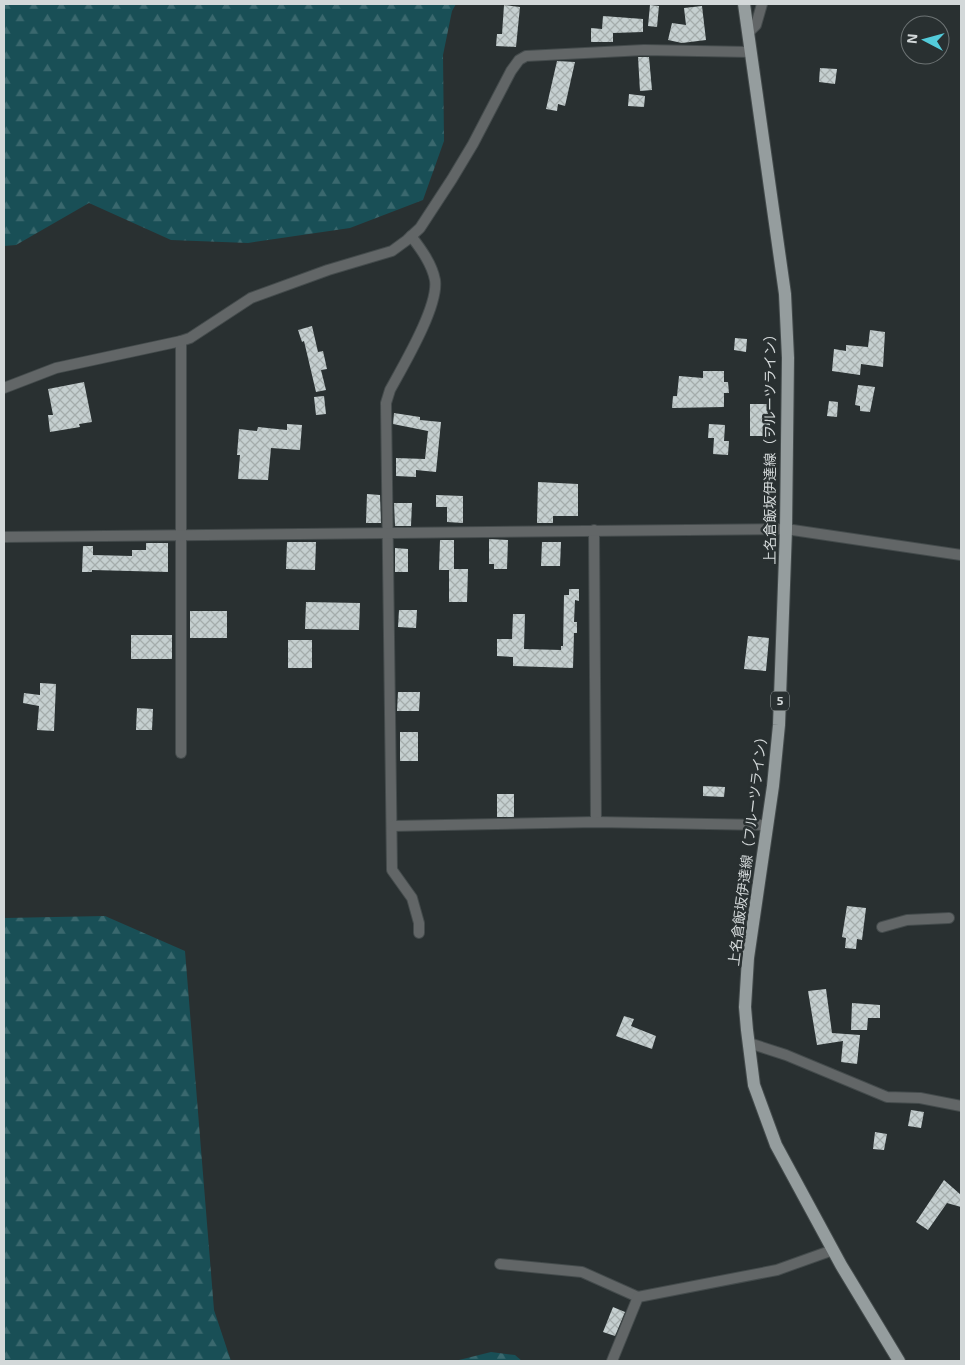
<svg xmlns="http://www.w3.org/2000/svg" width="965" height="1365" font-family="'Exo 2','Noto Sans JP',sans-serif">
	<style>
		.forest { fill: url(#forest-firs) }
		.building { fill: url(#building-cross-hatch) }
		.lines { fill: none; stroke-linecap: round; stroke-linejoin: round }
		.street-casing { stroke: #444b4c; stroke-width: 12 }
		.primary-casing { stroke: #444b4c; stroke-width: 14 }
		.street { stroke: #626667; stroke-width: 10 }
		.primary { stroke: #959d9e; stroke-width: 12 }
		.labels { text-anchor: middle; stroke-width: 5; stroke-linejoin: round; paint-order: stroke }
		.shield { fill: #293031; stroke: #a0a6a7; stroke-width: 1 }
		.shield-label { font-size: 12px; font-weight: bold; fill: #d3d8d9 }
		.street-label { font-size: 14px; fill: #d3d8d9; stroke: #293031 }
	</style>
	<defs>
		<pattern id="forest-firs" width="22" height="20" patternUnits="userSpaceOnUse" patternTransform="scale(1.25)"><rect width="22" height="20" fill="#194f56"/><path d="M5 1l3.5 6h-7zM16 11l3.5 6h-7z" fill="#3a686e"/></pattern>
		<pattern id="building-cross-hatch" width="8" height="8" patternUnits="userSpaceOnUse" patternTransform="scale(1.25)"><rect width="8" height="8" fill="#c5cfd0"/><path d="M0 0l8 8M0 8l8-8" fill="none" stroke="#a4acac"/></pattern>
	</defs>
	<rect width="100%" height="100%" fill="#293031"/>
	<!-- forest -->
	<g class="forest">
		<polygon points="4,4 456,4 452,11 443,55 444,141 423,200 350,228 248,243 171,240 89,203 16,245 4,246"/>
		<polygon points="105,916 185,951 214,1310 231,1361 4,1361 4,918"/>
		<polygon points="491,1352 515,1355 522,1361 455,1361"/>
	</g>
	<!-- building -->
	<g class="building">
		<polygon points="504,5 520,7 516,47 496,46 497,34 502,34"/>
		<polygon points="650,5 659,6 657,27 648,26"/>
		<polygon points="702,6 706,40 682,43 668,40 672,23 686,25 684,8"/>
		<polygon points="603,16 643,19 643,32 613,33 613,42 591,42 591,28 602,29"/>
		<polygon points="638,57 649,57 652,90 640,91"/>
		<polygon points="557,61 575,62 565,106 558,104 557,111 546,109"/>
		<polygon points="820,68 837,69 835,84 819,82"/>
		<polygon points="629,94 645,96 644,107 628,106"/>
		<polygon points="312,326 318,352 323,351 327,369 321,370 326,390 316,392 304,341 302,342 298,330"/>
		<polygon points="870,330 885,332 883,367 861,364 860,375 832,371 834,349 846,351 846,345 868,347"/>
		<polygon points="735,338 747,339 746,352 734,350"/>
		<polygon points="703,371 724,371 724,382 728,382 729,393 724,393 724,407 672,408 673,396 677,396 679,376 703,378"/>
		<polygon points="84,382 92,422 79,424 80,427 50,432 48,415 53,415 48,389"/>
		<polygon points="858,385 875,387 870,412 860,411 860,406 855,405"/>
		<polygon points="324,396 326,414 316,415 314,397"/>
		<polygon points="829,401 838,402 837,417 827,416"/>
		<rect x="750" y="404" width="20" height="32"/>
		<polygon points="394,413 420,417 420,420 441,422 436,472 416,470 416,477 396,476 396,458 425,459 428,431 393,424"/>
		<polygon points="287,424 302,425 300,450 271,448 268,480 238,479 240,455 237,455 239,429 257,431 258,427 287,430"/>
		<polygon points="709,424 725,425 724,441 729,441 728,455 713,454 714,438 708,438"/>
		<polygon points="538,482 578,484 578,516 553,516 553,523 537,523"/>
		<polygon points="367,494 380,495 381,523 366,523"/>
		<polygon points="436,495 463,496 463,523 447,522 447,507 436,507"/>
		<polygon points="394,503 412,503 411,526 395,526"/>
		<polygon points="489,539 508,540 507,569 494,569 494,564 489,564"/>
		<polygon points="440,540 454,540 454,569 468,569 467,602 449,602 449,570 439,570"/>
		<polygon points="287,542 316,542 315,570 286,569"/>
		<polygon points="542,542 561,542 560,566 541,566"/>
		<polygon points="146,543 168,543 168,572 92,570 92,572 82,572 83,546 93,546 93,555 132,556 132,550 146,550"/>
		<polygon points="395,548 408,549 408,572 395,572"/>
		<polygon points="569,589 579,589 579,601 575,600 574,622 577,622 577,633 574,633 573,668 513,666 513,657 497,656 497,639 512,639 513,614 525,614 524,649 561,650 561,646 563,646 564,595 569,595"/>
		<polygon points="306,602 360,603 359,630 305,629"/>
		<polygon points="399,610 417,610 416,628 398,627"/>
		<rect x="190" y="611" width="37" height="27"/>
		<rect x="131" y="635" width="41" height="24"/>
		<polygon points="748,636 769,638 766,671 744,669"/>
		<rect x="288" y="640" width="24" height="28"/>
		<polygon points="40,683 56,684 54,731 37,730 39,706 23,703 24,693 40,695"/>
		<polygon points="398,692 420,692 419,711 397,711"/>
		<polygon points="137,708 153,709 152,730 136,730"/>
		<rect x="400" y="732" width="18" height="29"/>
		<polygon points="703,786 725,787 724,797 703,796"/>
		<rect x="497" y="794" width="17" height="23"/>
		<polygon points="847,906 866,908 862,940 857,939 856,949 845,948 846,938 842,937"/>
		<polygon points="826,989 832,1033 860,1035 857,1064 841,1062 843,1041 817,1045 808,991"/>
		<polygon points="852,1003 880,1005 880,1018 868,1018 867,1030 851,1030"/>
		<polygon points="624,1016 634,1019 631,1026 656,1036 652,1049 616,1036"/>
		<polygon points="911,1110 924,1112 921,1128 908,1126"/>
		<polygon points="875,1132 887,1134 884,1150 873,1149"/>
		<polygon points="944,1180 961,1195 961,1207 947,1203 928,1230 916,1222"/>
		<polygon points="613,1307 625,1312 615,1336 603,1332"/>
	</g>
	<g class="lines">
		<!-- street casing -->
		<g class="street-casing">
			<g id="street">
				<polyline points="749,32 756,25 762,4"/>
				<path d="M411,236C421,249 432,264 435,280C439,306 403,366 390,390L386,403L392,870L412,898L419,923V933"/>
				<polyline points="181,341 181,753"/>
				<polyline points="4,388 56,368 181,341 190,338 251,298 328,270 392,251 407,240 420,228 452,179 473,144 511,71 519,60 526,56 644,50 751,52"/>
				<polyline points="594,530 596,822"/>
				<polyline points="4,537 786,529 961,555"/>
				<polyline points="392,826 596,822 767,825"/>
				<polyline points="882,927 907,920 949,918"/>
				<polyline points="749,1043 786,1055 887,1097 920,1098 961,1106"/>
				<polyline points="500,1264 582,1272 638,1297"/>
				<polyline points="612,1361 638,1297 777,1270 833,1250"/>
			</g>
		</g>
		<!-- primary casing -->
		<g class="primary-casing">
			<polyline id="primary" points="744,4 785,294 788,358 786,529 779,725 773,786 748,958 745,1007 747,1030 754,1085 776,1145 841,1265 899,1361"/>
		</g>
		<!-- street -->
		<use href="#street" class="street"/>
		<!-- primary -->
		<use href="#primary" class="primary"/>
	</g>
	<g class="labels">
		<!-- shield labels -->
		<rect class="shield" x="771" y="691.5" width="18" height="19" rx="4"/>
		<g class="shield-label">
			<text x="780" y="705">5</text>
		</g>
		<!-- street labels -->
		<g class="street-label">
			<text transform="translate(770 446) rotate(-90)" y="5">上名倉飯坂伊達線（フルーツライン）</text>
			<text transform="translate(748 848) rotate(-83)" y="5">上名倉飯坂伊達線（フルーツライン）</text>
		</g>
	</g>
	<!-- border -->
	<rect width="965" height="1365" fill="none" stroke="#d3d8d9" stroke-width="10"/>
	<!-- north arrow -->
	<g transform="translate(925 40) rotate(276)"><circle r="24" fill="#293031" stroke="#6d7374"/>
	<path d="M0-4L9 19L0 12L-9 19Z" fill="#53cbda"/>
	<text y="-8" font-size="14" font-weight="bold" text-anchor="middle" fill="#d3d8d9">N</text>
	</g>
</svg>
